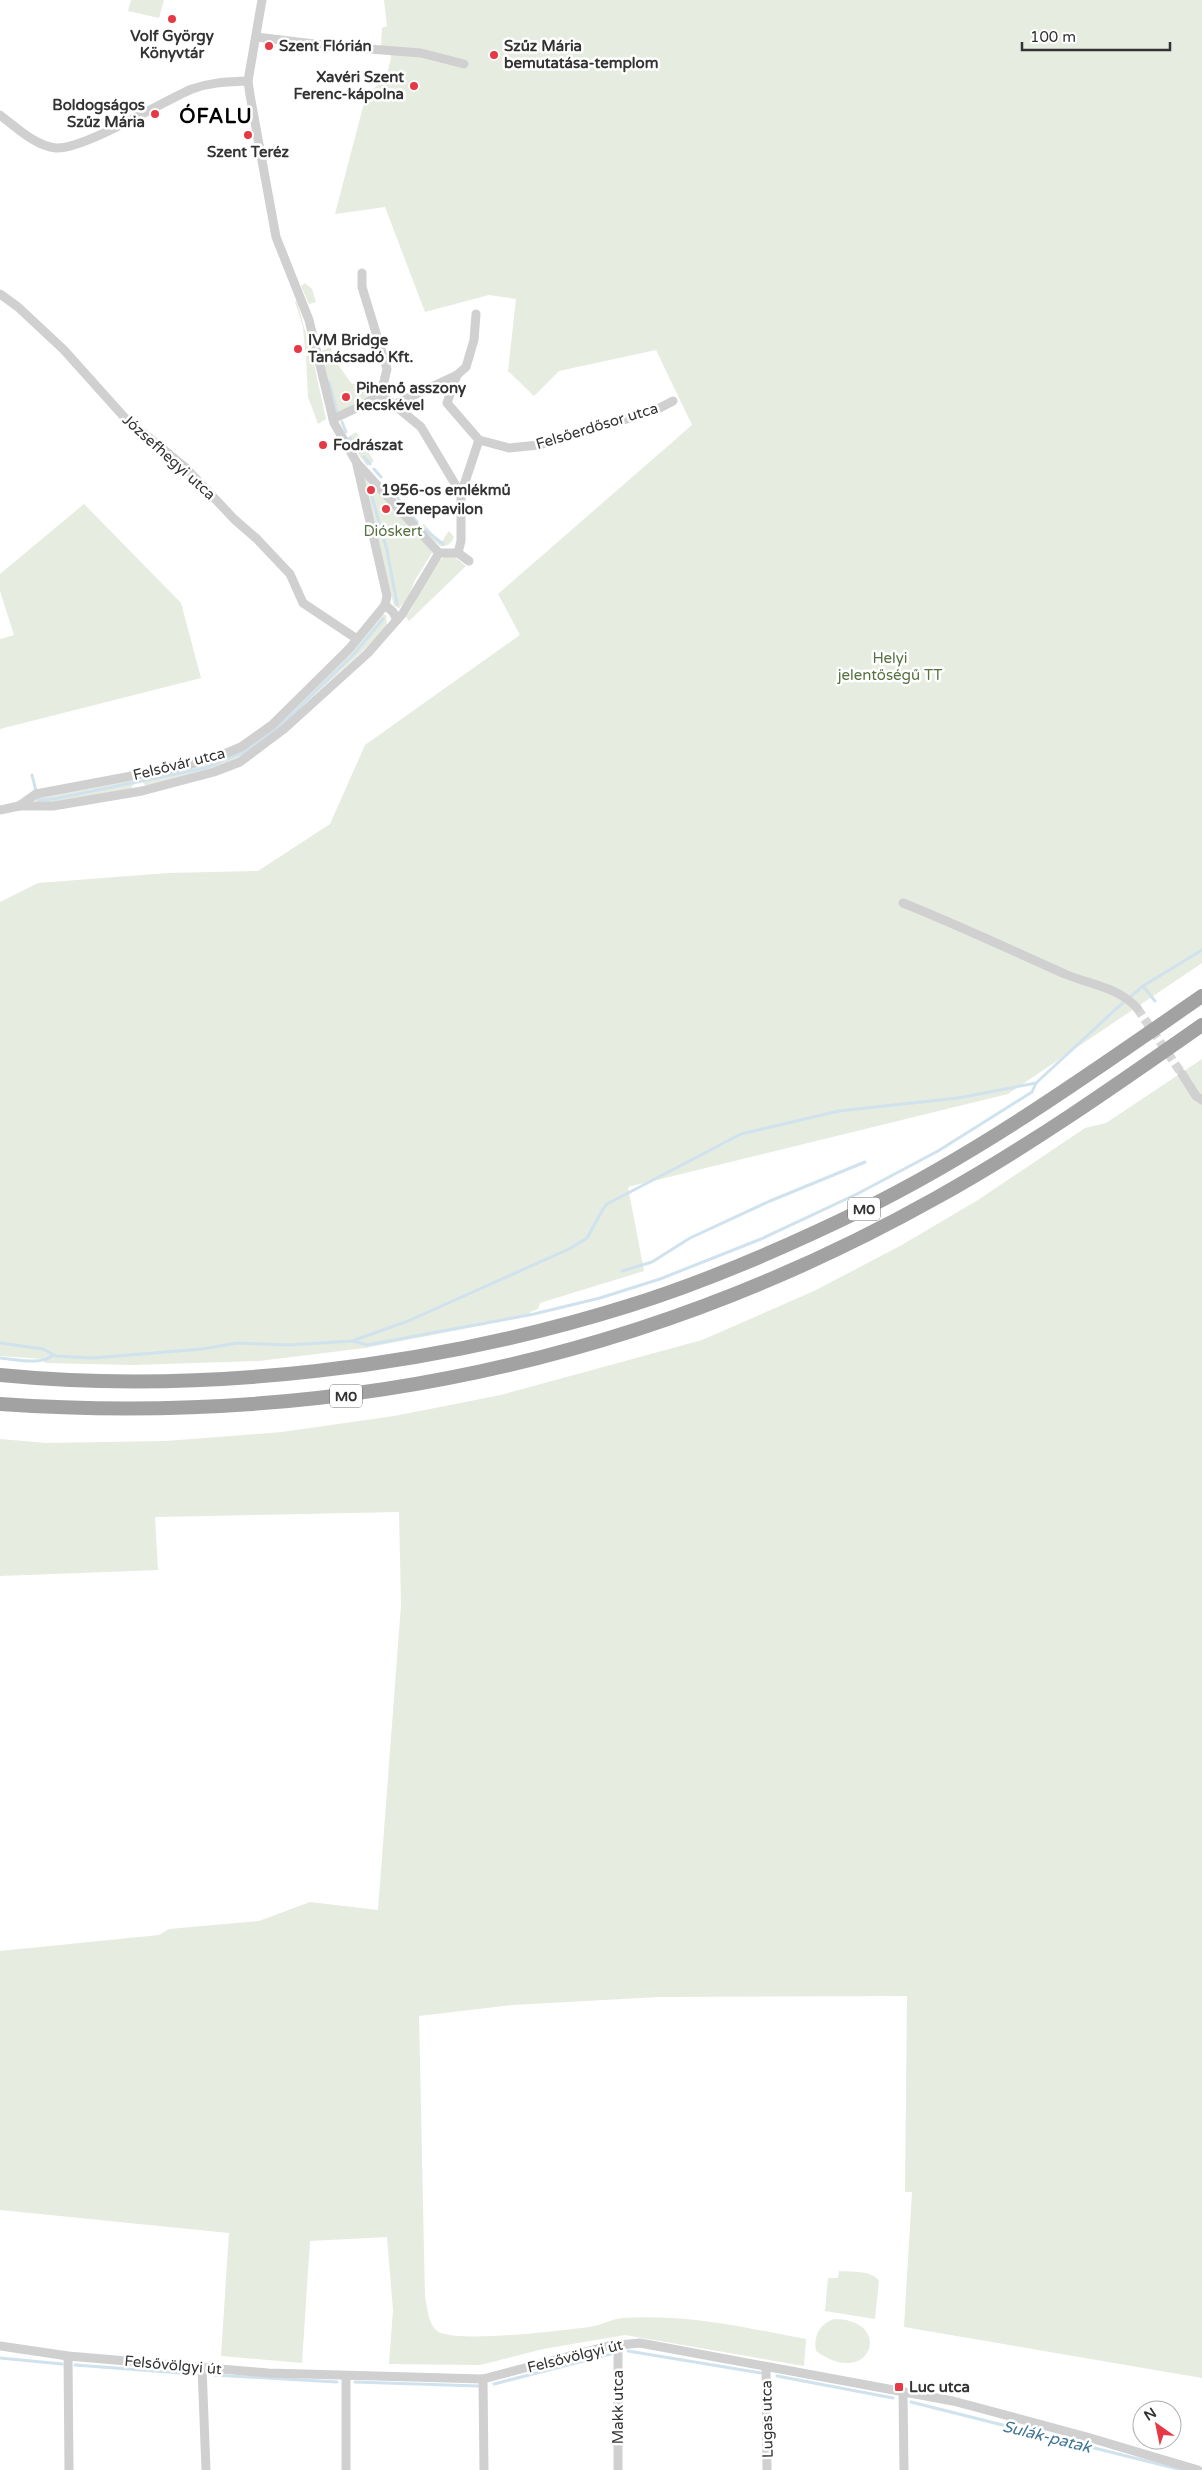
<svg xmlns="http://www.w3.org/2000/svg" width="1202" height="2470" font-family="'Varela Round',sans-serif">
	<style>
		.green { fill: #e6ecdf }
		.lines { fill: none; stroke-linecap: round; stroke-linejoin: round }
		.stream { stroke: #cfe2ee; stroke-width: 3 }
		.minor-tunnel { stroke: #d6d6d6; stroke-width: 9; stroke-dasharray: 9 4.5; stroke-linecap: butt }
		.minor { stroke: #d0d0d0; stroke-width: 9 }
		.trunk { stroke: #a2a2a2; stroke-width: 14 }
		.poi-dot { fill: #e63946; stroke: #fff; stroke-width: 2 }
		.labels { text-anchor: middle; stroke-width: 5; stroke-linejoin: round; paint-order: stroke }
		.shield { fill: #fff; stroke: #707070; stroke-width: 1 }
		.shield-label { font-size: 14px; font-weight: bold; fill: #333 }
		.poi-label { font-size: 15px; font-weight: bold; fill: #333; stroke: #fff; text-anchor: start }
		.street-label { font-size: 15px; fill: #333; stroke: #fff }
		.park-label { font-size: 15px; fill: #56703f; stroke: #fff }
		.water-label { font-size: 16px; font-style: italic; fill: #3f7597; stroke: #fff }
		.district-label { font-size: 20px; font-weight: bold; letter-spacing: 1px; fill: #000; stroke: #fff }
	</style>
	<rect width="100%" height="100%" fill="#fff"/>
	<!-- green -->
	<g class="green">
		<polygon points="131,0 164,0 159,18 128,11"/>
		<polygon points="384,0 1202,0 1202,963 1008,1094 628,1187 644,1271 540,1303 538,1309 530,1312 531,1316 365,1348 259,1361 134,1365 45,1363 42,1359 0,1356 0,902 38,883 168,873 258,871 330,824 365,745 520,635 498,594 692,425 656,350 559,371 534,396 508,371 516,299 489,295 425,312 385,207 335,214 365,99 387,74 391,58 390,46 381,46 382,28 387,26"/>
		<polygon points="305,283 312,289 316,302 309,304 301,286"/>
		<polygon points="297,301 310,349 305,350 303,327 295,302"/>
		<polygon points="331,347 333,357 351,383 381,394 342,412 335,411 321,351"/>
		<polygon points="312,355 326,419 318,424 308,397 306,356"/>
		<polygon points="356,432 374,461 367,466 347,438"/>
		<polygon points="363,475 426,542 432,553 415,580 407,600 399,608 394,606"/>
		<polygon points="84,504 181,603 201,678 0,729 0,639 14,635 0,591 0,574"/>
		<path d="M424,524L441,543L449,531L454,537C451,544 447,547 440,546L420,527Z"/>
		<path d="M452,555L466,566L409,621L406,617C419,602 428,557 452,555Z"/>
		<polygon points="381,614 386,615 387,625 384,630 365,649 254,750 227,764 146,786 142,782 142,778 249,745"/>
		<polygon points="132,780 134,784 130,789 43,803 37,803 34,799 36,797"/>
		<path d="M1202,1059V2378L904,2327L912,2192H905L907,1996L659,1997L512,2005L419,2016L425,2297C428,2309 428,2328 441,2333C468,2342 558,2331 589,2327C600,2326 611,2319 622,2318C687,2314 743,2327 806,2339L804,2366L625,2335L543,2349L480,2365L389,2364L393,2310L387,2237L310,2241L302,2363L221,2356L229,2233L0,2210V1951L159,1935L169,1929L259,1921L310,1902L378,1910L401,1605L399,1512L155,1517L158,1570L0,1576V1439L46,1443L166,1441L282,1432L394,1416L501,1395L702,1340L814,1291L900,1246L978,1200L1085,1128L1106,1123Z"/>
		<path d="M839,2271C851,2272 872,2270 879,2281L875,2319L825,2311L828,2278H838Z"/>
		<path d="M834,2319C895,2319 871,2391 816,2351C813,2336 820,2324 834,2319Z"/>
	</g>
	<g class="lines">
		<!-- stream -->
		<g class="stream">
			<polyline points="329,382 337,412"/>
			<polyline points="342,422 346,432"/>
			<polyline points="350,438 360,451"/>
			<polyline points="364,457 370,464"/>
			<polyline points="374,469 381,477"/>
			<polyline points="387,485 392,492"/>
			<polyline points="372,497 387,550 397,604"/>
			<polyline points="397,497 407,510"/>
			<polyline points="411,515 417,522"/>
			<polyline points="424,529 443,544"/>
			<polyline points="32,775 36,791"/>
			<polyline points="37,797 39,800 54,799 205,768 242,753 285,721 354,654 383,619"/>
			<polyline points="1143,986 1202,950"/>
			<polyline points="622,1271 652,1262 690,1238 770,1201 865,1162"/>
			<polyline points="353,1341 367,1345 534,1314 600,1298 660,1279 761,1239 857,1194 938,1151 1032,1092 1036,1083 1116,1009 1143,986 1155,1001"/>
			<polyline points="0,1343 43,1349 56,1356 93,1358 202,1349 237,1343 289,1345 352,1341 408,1321 569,1249 587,1238 603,1209 607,1204 741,1134 839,1111 958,1098 1036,1083"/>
			<path d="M0,1358C14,1359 42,1366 53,1355"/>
			<polyline points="628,2351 761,2373"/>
			<polyline points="0,2358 62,2364"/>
			<polyline points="75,2365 194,2374"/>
			<polyline points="214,2375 337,2382"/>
			<polyline points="777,2376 893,2398"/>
			<polyline points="355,2382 478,2386"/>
			<polyline points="494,2384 611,2354"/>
			<polyline points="911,2402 1182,2470"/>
		</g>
		<!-- minor-tunnel -->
		<polyline class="minor-tunnel" points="1137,1008 1182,1074"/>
		<!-- minor -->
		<g class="minor">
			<polyline points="262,0 248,81 250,95 276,237 309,320 334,423 357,463 439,553"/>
			<polyline points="256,37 331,46 421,53 464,64"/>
			<path d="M0,115C16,127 35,146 56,148C83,150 163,101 192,89C211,82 229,82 248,81"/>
			<polyline points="362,273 362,287 387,369 381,394"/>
			<polyline points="0,294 18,307 64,350 125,418 186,468 234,519 257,539 290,574 303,603 357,639"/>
			<polyline points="476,314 474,340 466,367 457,375 447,403 479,440 509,448 539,445 654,411 673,401"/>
			<polyline points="381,394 421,427 461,494"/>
			<polyline points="393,405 457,375"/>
			<polyline points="333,419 363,405 381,394"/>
			<polyline points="439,553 458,553 469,561"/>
			<polyline points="458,553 461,541 461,494 479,440"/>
			<polyline points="385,605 393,612 397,620"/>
			<polyline points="19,806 36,794 184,766 217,757 241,747 272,725 349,649 385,605 387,596 357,465"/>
			<polyline points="0,810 19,806 53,806 142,791 214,772 240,762 284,729 368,653 403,613 439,553"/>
			<path d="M903,903C958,925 1011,950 1065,974C1091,985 1118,987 1137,1008"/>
			<polyline points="1182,1074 1196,1096 1202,1100"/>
			<polyline points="0,2346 68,2356 268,2373 483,2379 608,2346 640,2343 953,2401 1087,2437 1198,2470"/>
			<polyline points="68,2356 69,2470"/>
			<polyline points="202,2367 206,2470"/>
			<polyline points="766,2368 767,2470"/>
			<polyline points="346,2376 346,2470"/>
			<polyline points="483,2379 484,2470"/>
			<polyline points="903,2392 904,2470"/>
			<polyline points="618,2470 618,2344"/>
		</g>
		<!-- trunk -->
		<g class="trunk">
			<path d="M0,1375C203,1395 433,1367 628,1306C709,1281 786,1247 862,1210C982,1151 1092,1072 1202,996"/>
			<path d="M0,1404C332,1427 645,1361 936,1198C1028,1147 1115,1086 1202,1025"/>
		</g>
	</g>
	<!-- markers -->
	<g class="poi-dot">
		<circle cx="172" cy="19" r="5"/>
		<circle cx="269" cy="46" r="5"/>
		<circle cx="494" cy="55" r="5"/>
		<circle cx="414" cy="86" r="5"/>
		<circle cx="155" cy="114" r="5"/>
		<circle cx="248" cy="135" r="5"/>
		<circle cx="298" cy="349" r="5"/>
		<circle cx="346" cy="397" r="5"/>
		<circle cx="323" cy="445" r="5"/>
		<circle cx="371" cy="490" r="5"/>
		<circle cx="386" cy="509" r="5"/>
		<rect x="894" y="2382" width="10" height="10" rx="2.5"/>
	</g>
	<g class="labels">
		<!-- shield labels -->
		<g class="shield">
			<rect x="848" y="1197.5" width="32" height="23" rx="4"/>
			<rect x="330" y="1384.5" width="32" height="23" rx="4"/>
		</g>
		<g class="shield-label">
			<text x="864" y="1214">M0</text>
			<text x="346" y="1401">M0</text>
		</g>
		<!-- poi labels -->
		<g class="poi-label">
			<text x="172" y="41" text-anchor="middle">Volf György<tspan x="172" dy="17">Könyvtár</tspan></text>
			<text x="279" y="51">Szent Flórián</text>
			<text x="504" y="51">Szűz Mária<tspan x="504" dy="17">bemutatása-templom</tspan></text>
			<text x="404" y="82" text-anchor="end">Xavéri Szent<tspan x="404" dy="17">Ferenc-kápolna</tspan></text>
			<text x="145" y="110" text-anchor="end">Boldogságos<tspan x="145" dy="17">Szűz Mária</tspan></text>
			<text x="248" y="157" text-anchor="middle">Szent Teréz</text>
			<text x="308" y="345">IVM Bridge<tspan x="308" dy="17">Tanácsadó Kft.</tspan></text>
			<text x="356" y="393">Pihenő asszony<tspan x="356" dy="17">kecskével</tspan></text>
			<text x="333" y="450">Fodrászat</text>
			<text x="381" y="495">1956-os emlékmű</text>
			<text x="396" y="514">Zenepavilon</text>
			<text x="909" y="2392">Luc utca</text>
		</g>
		<!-- street labels -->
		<g class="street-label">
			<text transform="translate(597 426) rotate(-17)" y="5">Felsőerdősor utca</text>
			<text transform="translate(169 457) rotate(42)" y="5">Józsefhegyi utca</text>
			<text transform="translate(179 764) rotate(-14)" y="5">Felsővár utca</text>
			<text transform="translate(575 2356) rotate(-14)" y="5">Felsővölgyi út</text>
			<text transform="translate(173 2365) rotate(5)" y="5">Felsővölgyi út</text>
			<text transform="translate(618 2407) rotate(-90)" y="5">Makk utca</text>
			<text transform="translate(767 2419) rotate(-91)" y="5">Lugas utca</text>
		</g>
		<!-- park labels -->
		<g class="park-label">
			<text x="393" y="536">Dióskert</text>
			<text x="890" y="663">Helyi<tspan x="890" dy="17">jelentőségű TT</tspan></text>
		</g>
		<!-- water labels -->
		<g class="water-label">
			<text transform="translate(1047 2436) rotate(14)" y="6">Sulák-patak</text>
		</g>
		<!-- district labels -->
		<g class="district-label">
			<text x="216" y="123">ÓFALU</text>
		</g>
	</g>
	<!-- north arrow -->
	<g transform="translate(1157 2425) rotate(327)"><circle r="24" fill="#ffffff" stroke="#adadad"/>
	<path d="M0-4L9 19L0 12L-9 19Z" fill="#e63946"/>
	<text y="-8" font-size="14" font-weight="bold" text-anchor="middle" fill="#333333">N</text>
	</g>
	<!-- scale -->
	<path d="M1022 42v8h148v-8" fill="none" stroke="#333333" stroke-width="2.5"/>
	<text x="1030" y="42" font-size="15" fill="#333333" stroke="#ffffff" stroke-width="4" paint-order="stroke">100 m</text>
</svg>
